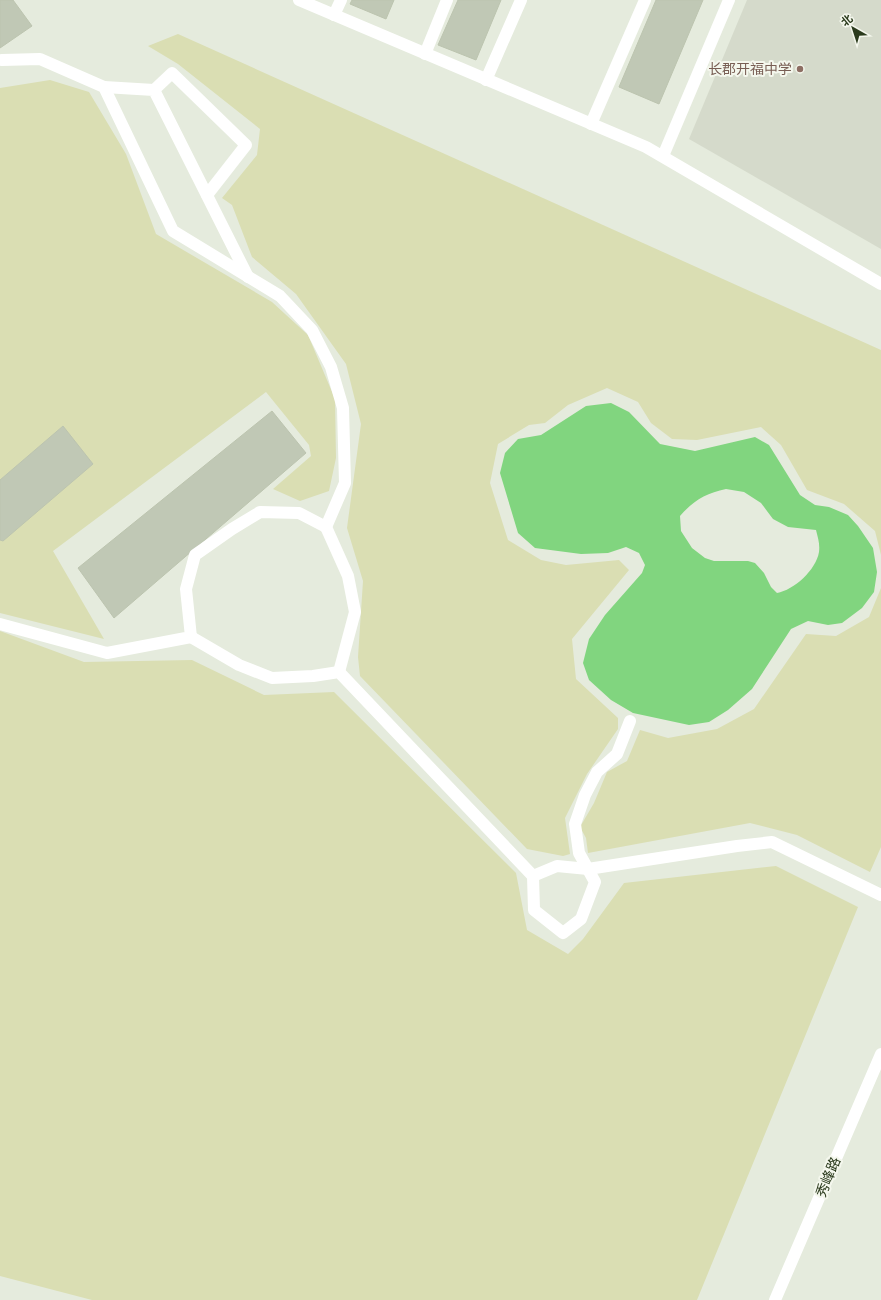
<svg xmlns="http://www.w3.org/2000/svg" width="881" height="1300" font-family="'Public Sans','Noto Sans SC',sans-serif">
	<style>
		.built { fill: #d5dacb }
		.green { fill: #dadeb3 }
		.water { fill: #81d57f; fill-rule: evenodd }
		.building { fill: #c0c8b5; stroke: #bcc4af }
		.lines { fill: none; stroke-linecap: round; stroke-linejoin: round }
		.service { stroke: #fff; stroke-width: 12 }
		.minor { stroke: #fff; stroke-width: 12 }
		.tertiary { stroke: #fff; stroke-width: 12 }
		.education-dot { fill: #8d6e63; stroke: #f4f7ed; stroke-width: 1.5 }
		.labels { text-anchor: middle; stroke-width: 4; stroke-linejoin: round; paint-order: stroke }
		.education-label { font-size: 14px; fill: #785e54; stroke: #f4f7ed; text-anchor: end }
		.street-label { font-size: 14px; fill: #2b3b1d; stroke: #f4f7ed }
	</style>
	<rect width="100%" height="100%" fill="#e5ebdd"/>
	<!-- built -->
	<polygon class="built" points="747,0 881,0 881,249 689,139"/>
	<!-- green -->
	<g class="green">
		<polygon points="178,34 881,350 881,555 875,531 844,504 807,490 781,445 761,427 697,440 672,439 651,423 638,402 607,388 568,405 545,423 529,425 498,444 490,483 508,540 541,560 566,565 619,560 629,570 572,639 576,679 618,718 618,729 587,774 565,818 570,854 563,856 527,849 360,676 358,657 363,581 347,528 361,424 346,364 296,294 252,257 232,205 222,198 257,155 260,129 178,64 148,46"/>
		<polygon points="50,80 89,92 126,154 156,234 272,302 308,335 335,399 336,458 329,491 300,501 273,489 311,456 309,445 266,392 53,551 104,639 0,613 0,88"/>
		<polygon points="881,588 881,847 870,872 797,835 750,823 588,853 586,838 580,827 594,803 607,772 627,761 640,730 668,738 717,729 754,709 806,634 836,636 869,617"/>
		<polygon points="0,631 84,662 192,660 264,695 334,692 516,873 527,930 568,954 583,939 624,883 776,866 858,907 697,1300 92,1300 0,1276"/>
	</g>
	<!-- water -->
	<path class="water" d="M611,403L629,412L660,444L695,451L755,437L769,445L800,495L815,505L829,507L848,515L858,526L873,548L877,572L874,592L862,608L842,623L828,625L808,621L791,629L752,689L728,710L709,722L689,725L633,713L611,700L589,680L583,663L589,639L605,615L642,573L645,565L639,553L626,547L608,553L581,554L535,548L518,533L500,473L505,453L518,439L541,435L586,406ZM726,489L744,492L761,503L773,519L788,527L816,530C818,538 820,544 819,552C816,570 794,590 777,593L771,587L764,573L755,563L748,561H714L705,558L692,548L681,531L680,516C693,501 706,493 726,489Z"/>
	<!-- building -->
	<g class="building">
		<polygon points="0,0 13,0 32,26 0,48"/>
		<polygon points="352,0 394,0 386,19 350,4"/>
		<polygon points="458,0 501,0 476,60 438,45"/>
		<polygon points="656,0 703,0 659,104 619,87"/>
		<polygon points="272,411 306,453 114,618 78,568"/>
		<polygon points="63,426 93,464 3,541 0,540 0,480"/>
	</g>
	<g class="lines">
		<!-- service -->
		<g class="service">
			<polyline points="334,15 341,0"/>
			<polyline points="425,54 447,0"/>
			<polyline points="486,80 521,0"/>
			<polyline points="591,124 645,0"/>
		</g>
		<!-- minor -->
		<g class="minor">
			<polyline points="104,87 154,90 248,277"/>
			<polyline points="154,90 172,73 246,145 207,195"/>
			<polyline points="663,156 729,0"/>
			<polyline points="326,527 348,576 355,612 339,672"/>
			<polyline points="0,624 107,653 191,637 186,589 195,555 232,529 260,512 299,513 326,527 345,483 343,408 331,367 312,330 280,296 173,231 104,87 40,59 2,60"/>
			<polyline points="191,637 239,665 272,678 313,676 339,672 533,876 534,910 563,933 581,919 595,882 579,853 575,824 585,795 597,772 617,754 630,721"/>
			<polyline points="533,876 557,866 588,869 737,846 772,842 881,895"/>
		</g>
		<!-- tertiary -->
		<g class="tertiary">
			<polyline points="299,0 646,147 881,284"/>
			<polyline points="775,1300 881,1054"/>
		</g>
	</g>
	<!-- markers -->
	<circle class="education-dot" cx="800" cy="69" r="4"/>
	<g class="labels">
		<!-- education labels -->
		<g class="education-label">
			<text x="792" y="74">长郡开福中学</text>
		</g>
		<!-- street labels -->
		<g class="street-label">
			<text transform="translate(828 1177) rotate(-67)" y="5">秀峰路</text>
		</g>
	</g>
	<!-- north arrow -->
	<g transform="translate(853 28) rotate(321)" stroke="#f4f7ed" stroke-width="3" paint-order="stroke">
	<path d="M0-3L7 15L0 10L-7 15Z" fill="#2b3b1d"/>
	<text y="-6" font-size="11" font-weight="bold" text-anchor="middle" fill="#2b3b1d">北</text>
	</g>
</svg>
